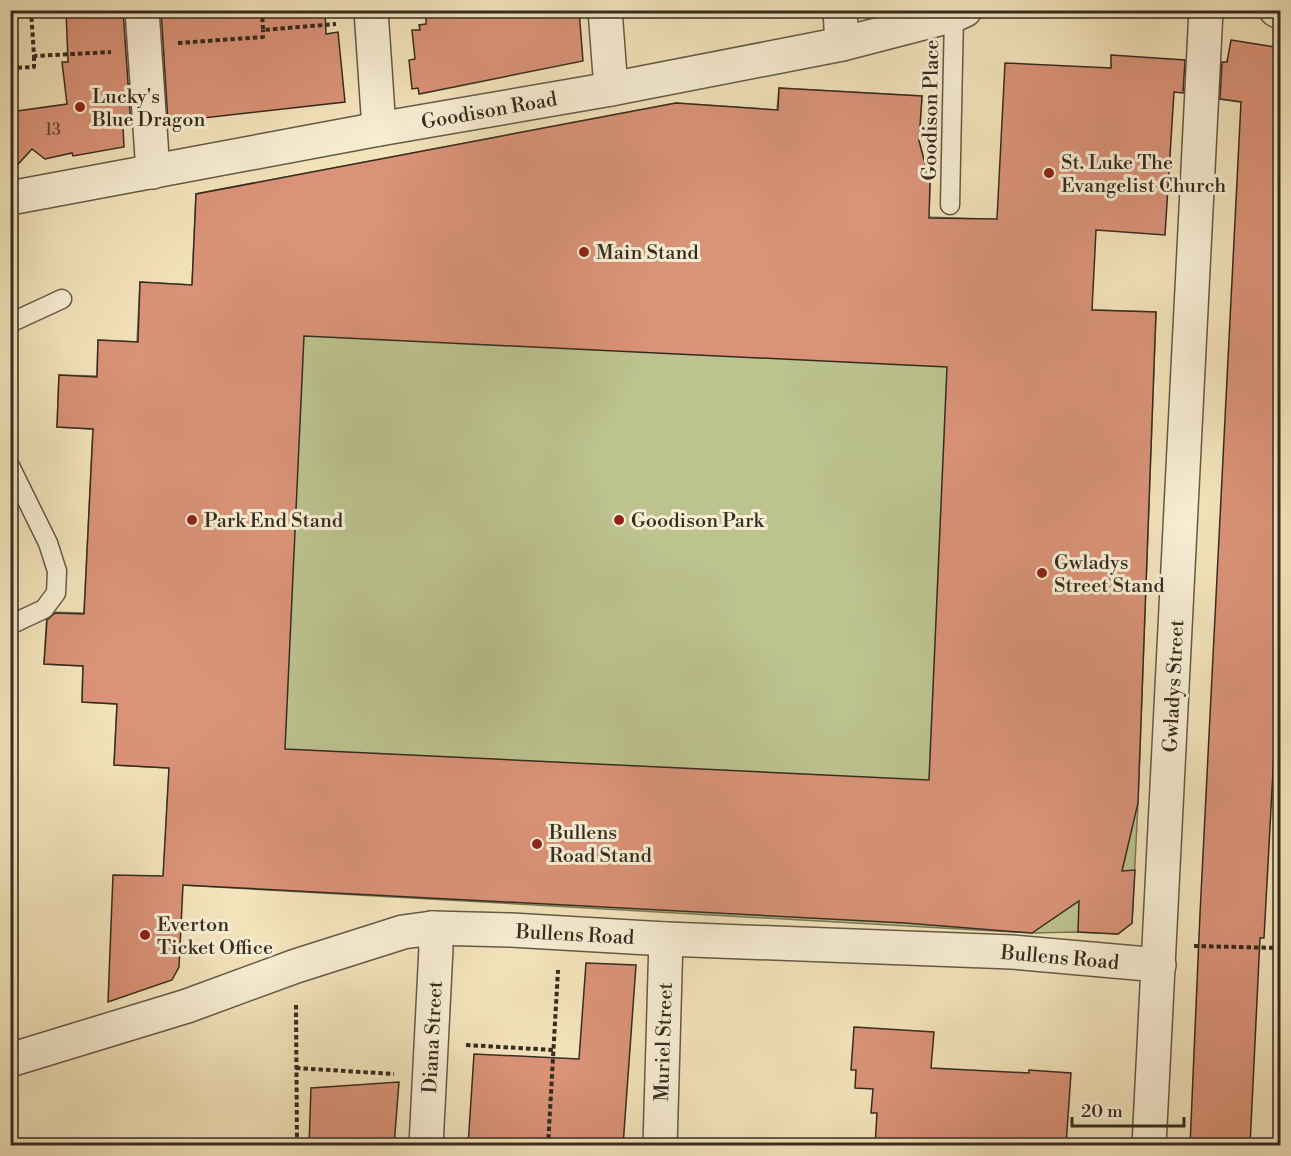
<svg xmlns="http://www.w3.org/2000/svg" width="1291" height="1156" font-family="'Libre Bodoni',serif">
	<style>
		.green { fill: #bcc38f; stroke: #787858; stroke-width: 1.5 }
		.building { fill: #da9378; stroke: #352c20; stroke-width: 1.5; fill-rule: evenodd }
		.lines { fill: none; stroke-linecap: round; stroke-linejoin: round }
		.lane-casing { stroke: #645a47; stroke-width: 21 }
		.street-casing { stroke: #645a47; stroke-width: 36 }
		.path { stroke: #352c20; stroke-width: 4; stroke-dasharray: 4.5 3; stroke-linecap: butt }
		.lane { stroke: #f7edd3; stroke-width: 18 }
		.street { stroke: #f7edd3; stroke-width: 33 }
		.poi-dot { fill: #8f2418; stroke: #f7edd3; stroke-width: 2 }
		.labels { text-anchor: middle; stroke-width: 6; stroke-linejoin: round; paint-order: stroke }
		.number-label { font-size: 16px; fill: #5e4636 }
		.poi-label { font-size: 20px; fill: #352c20; stroke: #f7edd3; text-anchor: start }
		.street-label { font-size: 20px; fill: #352c20; stroke: #f7edd3 }
	</style>
	<rect width="100%" height="100%" fill="#f3e3bb"/>
	<filter id="stains"><feTurbulence type="fractalNoise" baseFrequency=".00333" numOctaves="4"/><feColorMatrix values="0 0 0 0 .2 0 0 0 0 .09 0 0 0 0 .02 0 0 0 .5 -.17"/></filter>
	<radialGradient id="worn" r=".72"><stop offset=".6" stop-color="#630" stop-opacity="0"/><stop offset="1" stop-color="#630" stop-opacity=".3"/></radialGradient>
	<!-- green -->
	<polygon class="green" points="779,88 922,96 919,141 930,182 929,217 976,219 974,306 1156,312 1138,803 1132,923 1118,934 1078,932 1032,933 163,884 169,768 114,765 117,704 82,702 83,666 44,664 47,612 84,613 93,429 57,427 59,375 97,376 98,340 137,342 140,282 192,285 196,194 676,103 777,110"/>
	<!-- building -->
	<g class="building">
		<polygon points="66,10 123,10 131,126 123,127 124,147 73,156 72,153 45,159 32,149 10,173 10,112 67,104 62,62 68,62"/>
		<polygon points="161,10 325,10 326,34 338,32 345,102 168,122"/>
		<polygon points="465,10 579,10 583,61 419,94 418,88 412,89 409,60 415,59 412,30 420,30 419,25 426,24 426,14"/>
		<polygon points="1231,40 1281,48 1281,623 1264,938 1260,938 1250,1146 1190,1146 1200,914 1241,102 1220,99 1222,62 1227,62"/>
		<path d="M1111,55L1185,60L1183,93L1174,92L1165,235L1096,230L1092,310L1156,312L1138,803L1122,871L1135,870L1132,923L1118,934L1078,932L1079,901L1032,933L905,923L183,885L179,967L172,980L108,1002L113,875L163,876L169,768L114,765L117,704L82,702L83,666L44,664L47,620L55,613L84,614L93,429L57,427L59,375L97,377L98,340L138,342L140,282L192,285L196,194L676,103L778,110L779,88L922,96L919,141L930,182L929,218L997,219L1005,63L1111,68ZM304,336L947,367L929,780L285,749Z"/>
		<polygon points="586,963 636,965 623,1146 468,1146 474,1054 579,1059"/>
		<polygon points="854,1027 934,1032 931,1068 1029,1073 1029,1070 1071,1073 1066,1146 875,1146 877,1113 871,1113 873,1089 855,1088 856,1070 851,1070"/>
		<polygon points="399,1082 394,1146 309,1146 311,1088"/>
	</g>
	<g class="lines">
		<!-- lane casing -->
		<g class="lane-casing">
			<g id="lane">
				<polyline points="950,205 954,15"/>
				<polyline points="10,323 62,299"/>
				<polyline points="10,466 48,543 57,571 56,593 44,609 10,625"/>
			</g>
		</g>
		<!-- street casing -->
		<g class="street-casing">
			<g id="street">
				<polyline points="142,10 153,172"/>
				<polyline points="371,10 379,129"/>
				<polyline points="605,10 611,89"/>
				<polyline points="840,10 842,44"/>
				<polyline points="1276,10 1280,12"/>
				<polyline points="10,198 379,129 611,89 842,44 954,15 965,10"/>
				<polyline points="10,1060 187,1006 296,966 403,932 432,928 511,930 666,939 1012,952 1159,965"/>
				<polyline points="426,1146 436,948 432,928"/>
				<polyline points="660,1146 666,939"/>
				<polyline points="1149,1146 1206,10"/>
			</g>
		</g>
		<!-- path -->
		<g class="path">
			<polyline points="31,10 34,56 111,52"/>
			<polyline points="262,10 263,30 336,24"/>
			<polyline points="178,43 263,37 263,30"/>
			<polyline points="10,68 34,67 34,56"/>
			<polyline points="1194,946 1280,948"/>
			<polyline points="296,1005 297,1146"/>
			<polyline points="466,1045 554,1050"/>
			<polyline points="296,1068 394,1074"/>
			<polyline points="548,1146 558,970"/>
			<polyline points="1275,1146 1280,1054"/>
		</g>
		<!-- lane -->
		<use href="#lane" class="lane"/>
		<!-- street -->
		<use href="#street" class="street"/>
	</g>
	<!-- markers -->
	<g class="poi-dot">
		<circle cx="80" cy="107" r="6"/>
		<circle cx="1049" cy="173" r="6"/>
		<circle cx="584" cy="252" r="6"/>
		<circle cx="192" cy="520" r="6"/>
		<circle cx="619" cy="520" r="6"/>
		<circle cx="1042" cy="573" r="6"/>
		<circle cx="537" cy="844" r="6"/>
		<circle cx="145" cy="935" r="6"/>
	</g>
	<g class="labels">
		<!-- number labels -->
		<g class="number-label">
			<text x="53" y="135">13</text>
		</g>
		<!-- poi labels -->
		<g class="poi-label">
			<text x="92" y="103">Lucky's<tspan x="92" dy="23">Blue Dragon</tspan></text>
			<text x="1061" y="169">St. Luke The<tspan x="1061" dy="23">Evangelist Church</tspan></text>
			<text x="596" y="259">Main Stand</text>
			<text x="204" y="527">Park End Stand</text>
			<text x="631" y="527">Goodison Park</text>
			<text x="1054" y="569">Gwladys<tspan x="1054" dy="23">Street Stand</tspan></text>
			<text x="549" y="839">Bullens<tspan x="549" dy="23">Road Stand</tspan></text>
			<text x="157" y="931">Everton<tspan x="157" dy="23">Ticket Office</tspan></text>
		</g>
		<!-- street labels -->
		<g class="street-label">
			<text transform="translate(489 110) rotate(-10)" y="7">Goodison Road</text>
			<text transform="translate(930 110) rotate(-89)" y="7">Goodison Place</text>
			<text transform="translate(1173 686) rotate(-87)" y="7">Gwladys Street</text>
			<text transform="translate(575 934) rotate(3)" y="7">Bullens Road</text>
			<text transform="translate(1060 957) rotate(5)" y="7">Bullens Road</text>
			<text transform="translate(432 1037) rotate(-87)" y="7">Diana Street</text>
			<text transform="translate(663 1042) rotate(-88)" y="7">Muriel Street</text>
		</g>
	</g>
	<!-- margin -->
	<rect width="1291" height="1156" fill="none" stroke="#f3e3bb" stroke-width="36"/>
	<rect x="12" y="12" width="1267" height="1132" fill="none" stroke="#352c20" stroke-width="3"/>
	<rect x="18" y="18" width="1255" height="1120" fill="none" stroke="#352c20" stroke-width="1.5"/>
	<!-- scale -->
	<path d="M1072 1117v9h112v-9" fill="none" stroke="#352c20" stroke-width="3"/>
	<text x="1081" y="1117" font-size="18" fill="#352c20" stroke="#f7edd3" stroke-width="4.5" paint-order="stroke">20 m</text>
	<rect width="100%" height="100%" filter="url(#stains)"/>
	<rect width="100%" height="100%" fill="url(#worn)"/>
</svg>
